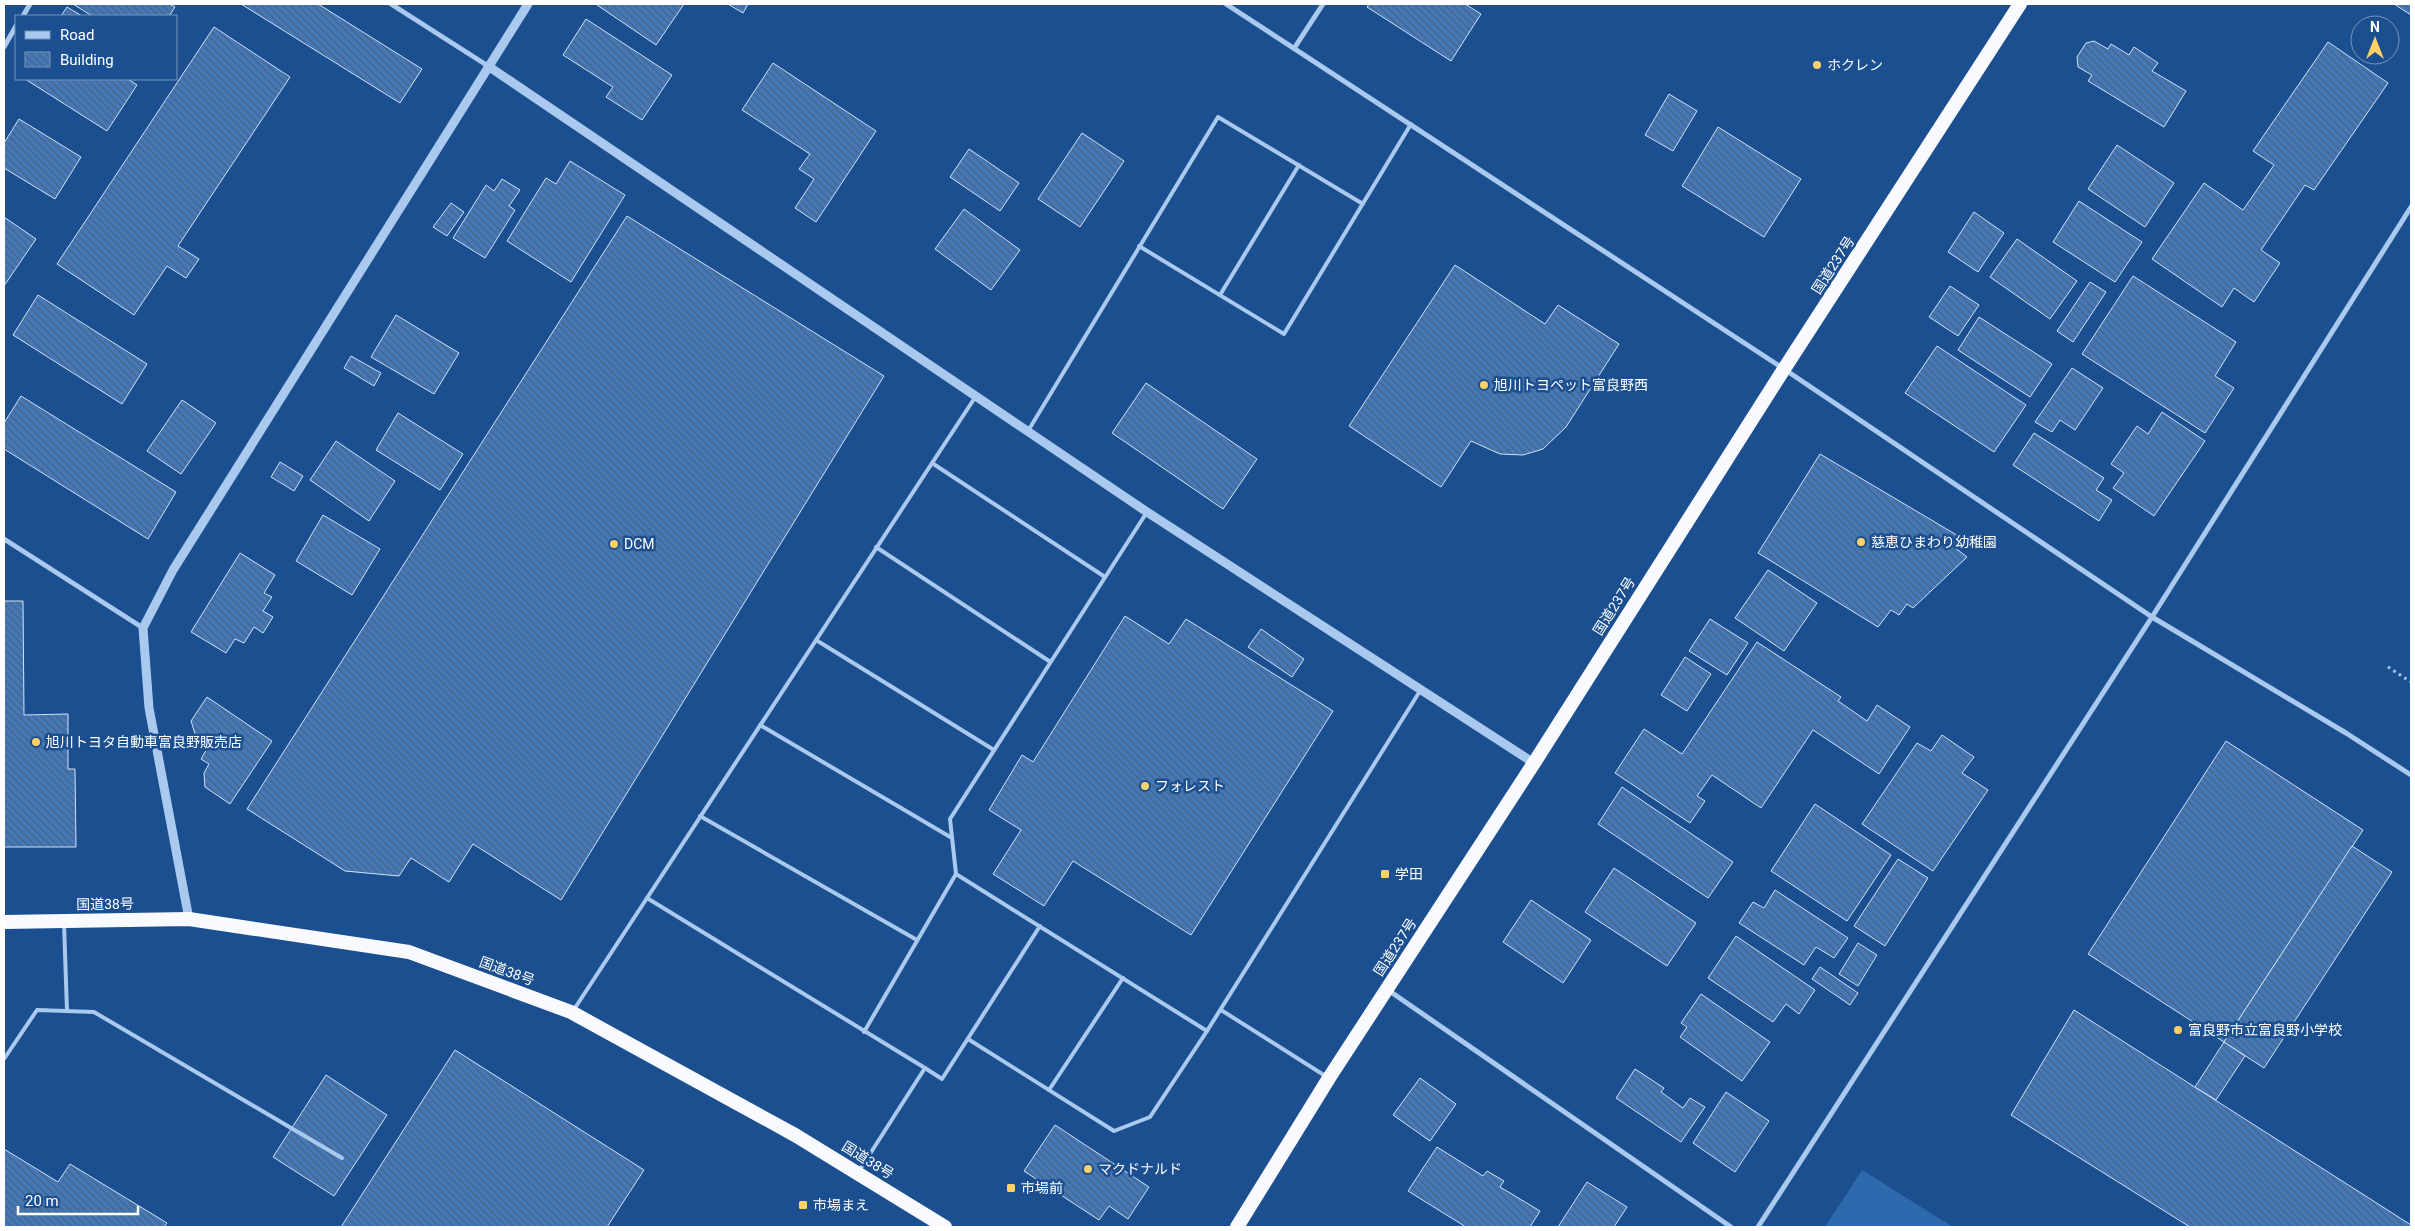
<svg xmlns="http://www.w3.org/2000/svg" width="2415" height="1231" font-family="Roboto,'Noto Sans JP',sans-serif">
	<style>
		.pitch { fill: #2e69ad }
		.building { fill: url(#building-back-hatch); stroke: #cfe3fa }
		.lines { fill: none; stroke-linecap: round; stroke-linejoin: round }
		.path { stroke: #a9c9ee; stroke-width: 3; stroke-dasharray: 2.5 4; stroke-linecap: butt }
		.service { stroke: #a9c9ee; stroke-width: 4 }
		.minor { stroke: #a9c9ee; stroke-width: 5 }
		.tertiary { stroke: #a9c9ee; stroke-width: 9 }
		.trunk { stroke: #f8faff; stroke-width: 14 }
		.poi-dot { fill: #ffd166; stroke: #1b4f8f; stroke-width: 2 }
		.labels { text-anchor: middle; stroke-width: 5; stroke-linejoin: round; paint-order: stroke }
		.poi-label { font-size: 14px; fill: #fff; stroke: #1b4f8f; text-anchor: start }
		.street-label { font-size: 14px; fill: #fff; stroke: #1b4f8f }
	</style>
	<defs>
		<pattern id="building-back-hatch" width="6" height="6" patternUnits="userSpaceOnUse" patternTransform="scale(1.25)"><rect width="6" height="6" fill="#4478b7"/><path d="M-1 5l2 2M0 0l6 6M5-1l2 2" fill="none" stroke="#486282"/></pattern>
	</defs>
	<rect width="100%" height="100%" fill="#1b4f8f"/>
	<!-- pitch -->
	<polygon class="pitch" points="1862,1170 1953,1227 1825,1227"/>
	<!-- building -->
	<g class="building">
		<polygon points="73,4 169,4 175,7 169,16 92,16"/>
		<polygon points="241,4 318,4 422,69 400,103"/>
		<polygon points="598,4 684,4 656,45 597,5"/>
		<polygon points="728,4 748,4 743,13"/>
		<polygon points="1369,4 1465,4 1481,14 1451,61 1367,7"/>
		<polygon points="2394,4 2411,4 2411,15"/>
		<polygon points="67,7 82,16 61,16"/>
		<polygon points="586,19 672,75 642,120 606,97 613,87 563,55"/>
		<polygon points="214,27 290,77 178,246 199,259 186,278 167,266 134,315 57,264"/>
		<polygon points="2094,41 2108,49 2111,44 2129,55 2134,47 2158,63 2152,71 2186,91 2164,127 2088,81 2092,75 2078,67 2077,57 2086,43"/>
		<polygon points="2328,42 2388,83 2314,190 2305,185 2261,250 2280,263 2254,302 2234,288 2222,307 2152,259 2204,183 2243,210 2274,165 2253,151"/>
		<polygon points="773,63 876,131 816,222 795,208 814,179 799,169 810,154 742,110"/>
		<polygon points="25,79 128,79 137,85 107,131"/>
		<polygon points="1669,94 1697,111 1673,151 1645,135"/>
		<polygon points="19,119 81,157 55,199 4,168 4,143"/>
		<polygon points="1718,127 1801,179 1764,237 1682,186"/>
		<polygon points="1082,133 1124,161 1080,227 1038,199"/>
		<polygon points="2117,145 2174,183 2145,227 2088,189"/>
		<polygon points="969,149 1019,183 1000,211 950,177"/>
		<polygon points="570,161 625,195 571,282 507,241 546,178 556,184"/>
		<polygon points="502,179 520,190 509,206 515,210 485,258 453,238 486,185 494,191"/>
		<polygon points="2079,201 2142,242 2115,282 2053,242"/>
		<polygon points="451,203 464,212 447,236 433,227"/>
		<polygon points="964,209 1020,250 991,290 935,249"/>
		<polygon points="1974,212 2004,233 1978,272 1948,252"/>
		<polygon points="627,216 884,376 561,900 473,844 449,882 411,858 399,876 345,871 247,809"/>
		<polygon points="4,217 36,239 4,286"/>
		<polygon points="2017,239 2077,281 2050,319 1990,277"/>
		<polygon points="1455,265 1545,324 1558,305 1619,344 1566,427 1543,449 1523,455 1500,454 1471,441 1441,487 1349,426"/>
		<polygon points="2133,276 2236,342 2215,376 2234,388 2205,433 2082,354"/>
		<polygon points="2090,282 2106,292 2073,342 2057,331"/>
		<polygon points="1950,286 1979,305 1958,336 1929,317"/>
		<polygon points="38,295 147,364 122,404 13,335"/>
		<polygon points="396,315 459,353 434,394 371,357"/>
		<polygon points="1979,317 2052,364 2030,397 1958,350"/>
		<polygon points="1937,346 2026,405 1994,452 1905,393"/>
		<polygon points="351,356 381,373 374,386 344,368"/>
		<polygon points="2072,368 2103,388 2075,430 2060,420 2052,432 2035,422"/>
		<polygon points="1146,383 1257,459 1223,509 1112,433"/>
		<polygon points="21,396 176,492 148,539 4,449 4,423"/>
		<polygon points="182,400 216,423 181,474 147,451"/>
		<polygon points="2162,412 2205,441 2154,516 2113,488 2124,473 2111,464 2137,426 2148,434"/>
		<polygon points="398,413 463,454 440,490 376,450"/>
		<polygon points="2034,433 2104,478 2096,490 2112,500 2099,521 2013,465"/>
		<polygon points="336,441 395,481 369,521 310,480"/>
		<polygon points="1820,454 1960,537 1954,547 1967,557 1913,608 1907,604 1899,615 1891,610 1878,627 1758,553"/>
		<polygon points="280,462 303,476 294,491 271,477"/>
		<polygon points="323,515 380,549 352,595 296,561"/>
		<polygon points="240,553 275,575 264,593 272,597 263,611 273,617 263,633 254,627 244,643 235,639 226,653 191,632"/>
		<polygon points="1768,570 1817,603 1784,651 1735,618"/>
		<polygon points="4,601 23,601 24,715 68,714 68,769 75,769 76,847 4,847"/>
		<polygon points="1125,616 1169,644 1186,619 1333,711 1191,935 1073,861 1044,906 993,874 1021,830 989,810 1022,755 1033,762"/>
		<polygon points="1710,619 1748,643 1727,675 1689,651"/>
		<polygon points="1261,629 1304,659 1292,677 1248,647"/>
		<polygon points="1757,642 1841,697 1838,701 1867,721 1877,705 1910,727 1879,774 1813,730 1761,808 1712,775 1697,796 1705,801 1690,823 1615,773 1644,729 1682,754"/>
		<polygon points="1685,657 1711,674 1687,711 1661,695"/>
		<polygon points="207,697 272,741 230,804 205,787 204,773 209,764 201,759 208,747 197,740 191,721"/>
		<polygon points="1942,735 1974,757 1962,773 1988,790 1933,871 1862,824 1917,743 1931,751"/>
		<polygon points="2226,741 2363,830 2224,1042 2088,954"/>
		<polygon points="1622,787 1733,862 1708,898 1598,824"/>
		<polygon points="1815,804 1891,855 1847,921 1771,871"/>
		<polygon points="2352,846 2392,872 2264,1068 2224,1042"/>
		<polygon points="1898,859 1928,878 1885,946 1854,926"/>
		<polygon points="1614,868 1696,923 1667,966 1585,912"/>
		<polygon points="1775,890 1848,938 1834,958 1816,947 1804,965 1739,923 1753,902 1764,908"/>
		<polygon points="1531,900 1591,940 1563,983 1503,942"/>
		<polygon points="1736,936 1815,990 1799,1014 1786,1004 1773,1022 1708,978"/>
		<polygon points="1858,943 1877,955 1858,986 1839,974"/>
		<polygon points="1820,967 1858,993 1850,1005 1812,979"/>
		<polygon points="1701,994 1770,1042 1742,1081 1680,1037 1687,1027 1681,1023"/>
		<polygon points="2074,1010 2411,1225 2411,1227 2190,1227 2011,1115"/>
		<polygon points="2224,1042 2245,1056 2216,1100 2195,1087"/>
		<polygon points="455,1050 644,1170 607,1227 341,1227"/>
		<polygon points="1635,1069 1664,1088 1661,1092 1683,1108 1690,1098 1705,1107 1681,1142 1616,1098"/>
		<polygon points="326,1075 387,1115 334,1196 273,1157"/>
		<polygon points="1420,1078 1456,1104 1430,1141 1393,1115"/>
		<polygon points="1726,1092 1769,1121 1735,1172 1693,1143"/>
		<polygon points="1055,1125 1149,1187 1128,1219 1109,1206 1099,1220 1024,1171"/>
		<polygon points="1437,1147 1483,1176 1487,1171 1504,1181 1500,1187 1540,1211 1530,1227 1466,1227 1408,1191"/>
		<polygon points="4,1149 58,1182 70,1164 167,1223 164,1227 4,1227"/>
		<polygon points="1587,1182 1627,1207 1614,1227 1558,1227"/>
	</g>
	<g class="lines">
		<!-- path -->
		<polyline class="path" points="2388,667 2411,682"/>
		<!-- service -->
		<g class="service">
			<polyline points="1139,246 1284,334 1411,124"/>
			<polyline points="1220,295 1299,165"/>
			<polyline points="1028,431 1218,117 1363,204"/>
			<polyline points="932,463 1105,577"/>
			<polyline points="1147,512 950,819 956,874 1207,1031 1420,691"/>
			<polyline points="876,547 1049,661"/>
			<polyline points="816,640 994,750"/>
			<polyline points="760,725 952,838"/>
			<polyline points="700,816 917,940"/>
			<polyline points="647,898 925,1068 859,1171"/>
			<polyline points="64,923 67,1011"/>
			<polyline points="1221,1010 1327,1077"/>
			<polyline points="573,1011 976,396"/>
			<polyline points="864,1032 956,874"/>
			<polyline points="968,1039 1114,1131 1150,1117 1207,1031"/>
			<polyline points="4,1059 37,1010 94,1012 342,1158"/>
			<polyline points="925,1068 942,1079 1040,926"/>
			<polyline points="1049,1090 1123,978"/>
		</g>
		<!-- minor -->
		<g class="minor">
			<polyline points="391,4 488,66"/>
			<polyline points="1226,4 1784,369 2152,617 2346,733 2411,775"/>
			<polyline points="23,16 30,4"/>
			<polyline points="4,47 16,26"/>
			<polyline points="1295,47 1323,4"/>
			<polyline points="4,539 143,628"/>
			<polyline points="1388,990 1731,1227"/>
			<polyline points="1758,1227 2152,617 2411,207"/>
		</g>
		<!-- tertiary -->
		<g class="tertiary">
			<polyline points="488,66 1147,512 1534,763"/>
			<polyline points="189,919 149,708 143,628 173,570 528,4"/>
		</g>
		<!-- trunk -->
		<g class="trunk">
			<polyline points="4,922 189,919 409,952 571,1012 795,1135 945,1227"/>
			<polyline points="1237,1227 1329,1078 1534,763 1784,369 2020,4"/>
		</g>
	</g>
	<!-- markers -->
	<g class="poi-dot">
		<circle cx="1817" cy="65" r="5"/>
		<circle cx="1484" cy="385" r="5"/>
		<circle cx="1861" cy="542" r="5"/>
		<circle cx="614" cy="544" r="5"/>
		<circle cx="36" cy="742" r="5"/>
		<circle cx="1145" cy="786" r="5"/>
		<rect x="1380" y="869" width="10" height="10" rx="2.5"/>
		<circle cx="2178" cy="1030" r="5"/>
		<circle cx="1088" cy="1169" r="5"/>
		<rect x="1006" y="1183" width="10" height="10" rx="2.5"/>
		<rect x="798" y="1200" width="10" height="10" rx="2.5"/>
	</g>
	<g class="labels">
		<!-- poi labels -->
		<g class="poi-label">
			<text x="1827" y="70">ホクレン</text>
			<text x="1494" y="390">旭川トヨペット富良野西</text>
			<text x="1871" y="547">慈恵ひまわり幼稚園</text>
			<text x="624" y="549">DCM</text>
			<text x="46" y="747">旭川トヨタ自動車富良野販売店</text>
			<text x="1155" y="791">フォレスト</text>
			<text x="1395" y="879">学田</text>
			<text x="2188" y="1035">富良野市立富良野小学校</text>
			<text x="1098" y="1174">マクドナルド</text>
			<text x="1021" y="1193">市場前</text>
			<text x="813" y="1210">市場まえ</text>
		</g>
		<!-- street labels -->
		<g class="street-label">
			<text transform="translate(1833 265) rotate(-57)" y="5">国道237号</text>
			<text transform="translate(1614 606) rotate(-58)" y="5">国道237号</text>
			<text transform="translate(105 904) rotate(-1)" y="5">国道38号</text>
			<text transform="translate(1395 947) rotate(-57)" y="5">国道237号</text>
			<text transform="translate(507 971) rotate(20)" y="5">国道38号</text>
			<text transform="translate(868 1160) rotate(32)" y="5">国道38号</text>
		</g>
	</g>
	<!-- border -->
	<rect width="2415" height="1231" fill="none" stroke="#ffffff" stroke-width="10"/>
	<!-- legend -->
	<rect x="15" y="15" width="162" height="65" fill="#1b4f8f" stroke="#7695bc"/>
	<rect x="25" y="31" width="25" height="8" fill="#a9c9ee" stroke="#7695bc"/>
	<text x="60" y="40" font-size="15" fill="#ffffff">Road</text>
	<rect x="25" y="52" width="25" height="15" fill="url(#building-back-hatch)" stroke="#7695bc"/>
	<text x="60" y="65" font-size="15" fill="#ffffff">Building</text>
	<!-- north arrow -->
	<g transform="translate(2375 40)"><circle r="24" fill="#1b4f8f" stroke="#7695bc"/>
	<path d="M0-4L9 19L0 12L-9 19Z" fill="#ffd166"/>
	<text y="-8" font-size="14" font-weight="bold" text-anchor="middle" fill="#ffffff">N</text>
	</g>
	<!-- scale -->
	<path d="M18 1206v8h120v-8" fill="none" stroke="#ffffff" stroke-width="2.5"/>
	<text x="25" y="1206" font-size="15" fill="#ffffff" stroke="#1b4f8f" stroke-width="4" paint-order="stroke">20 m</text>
</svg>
